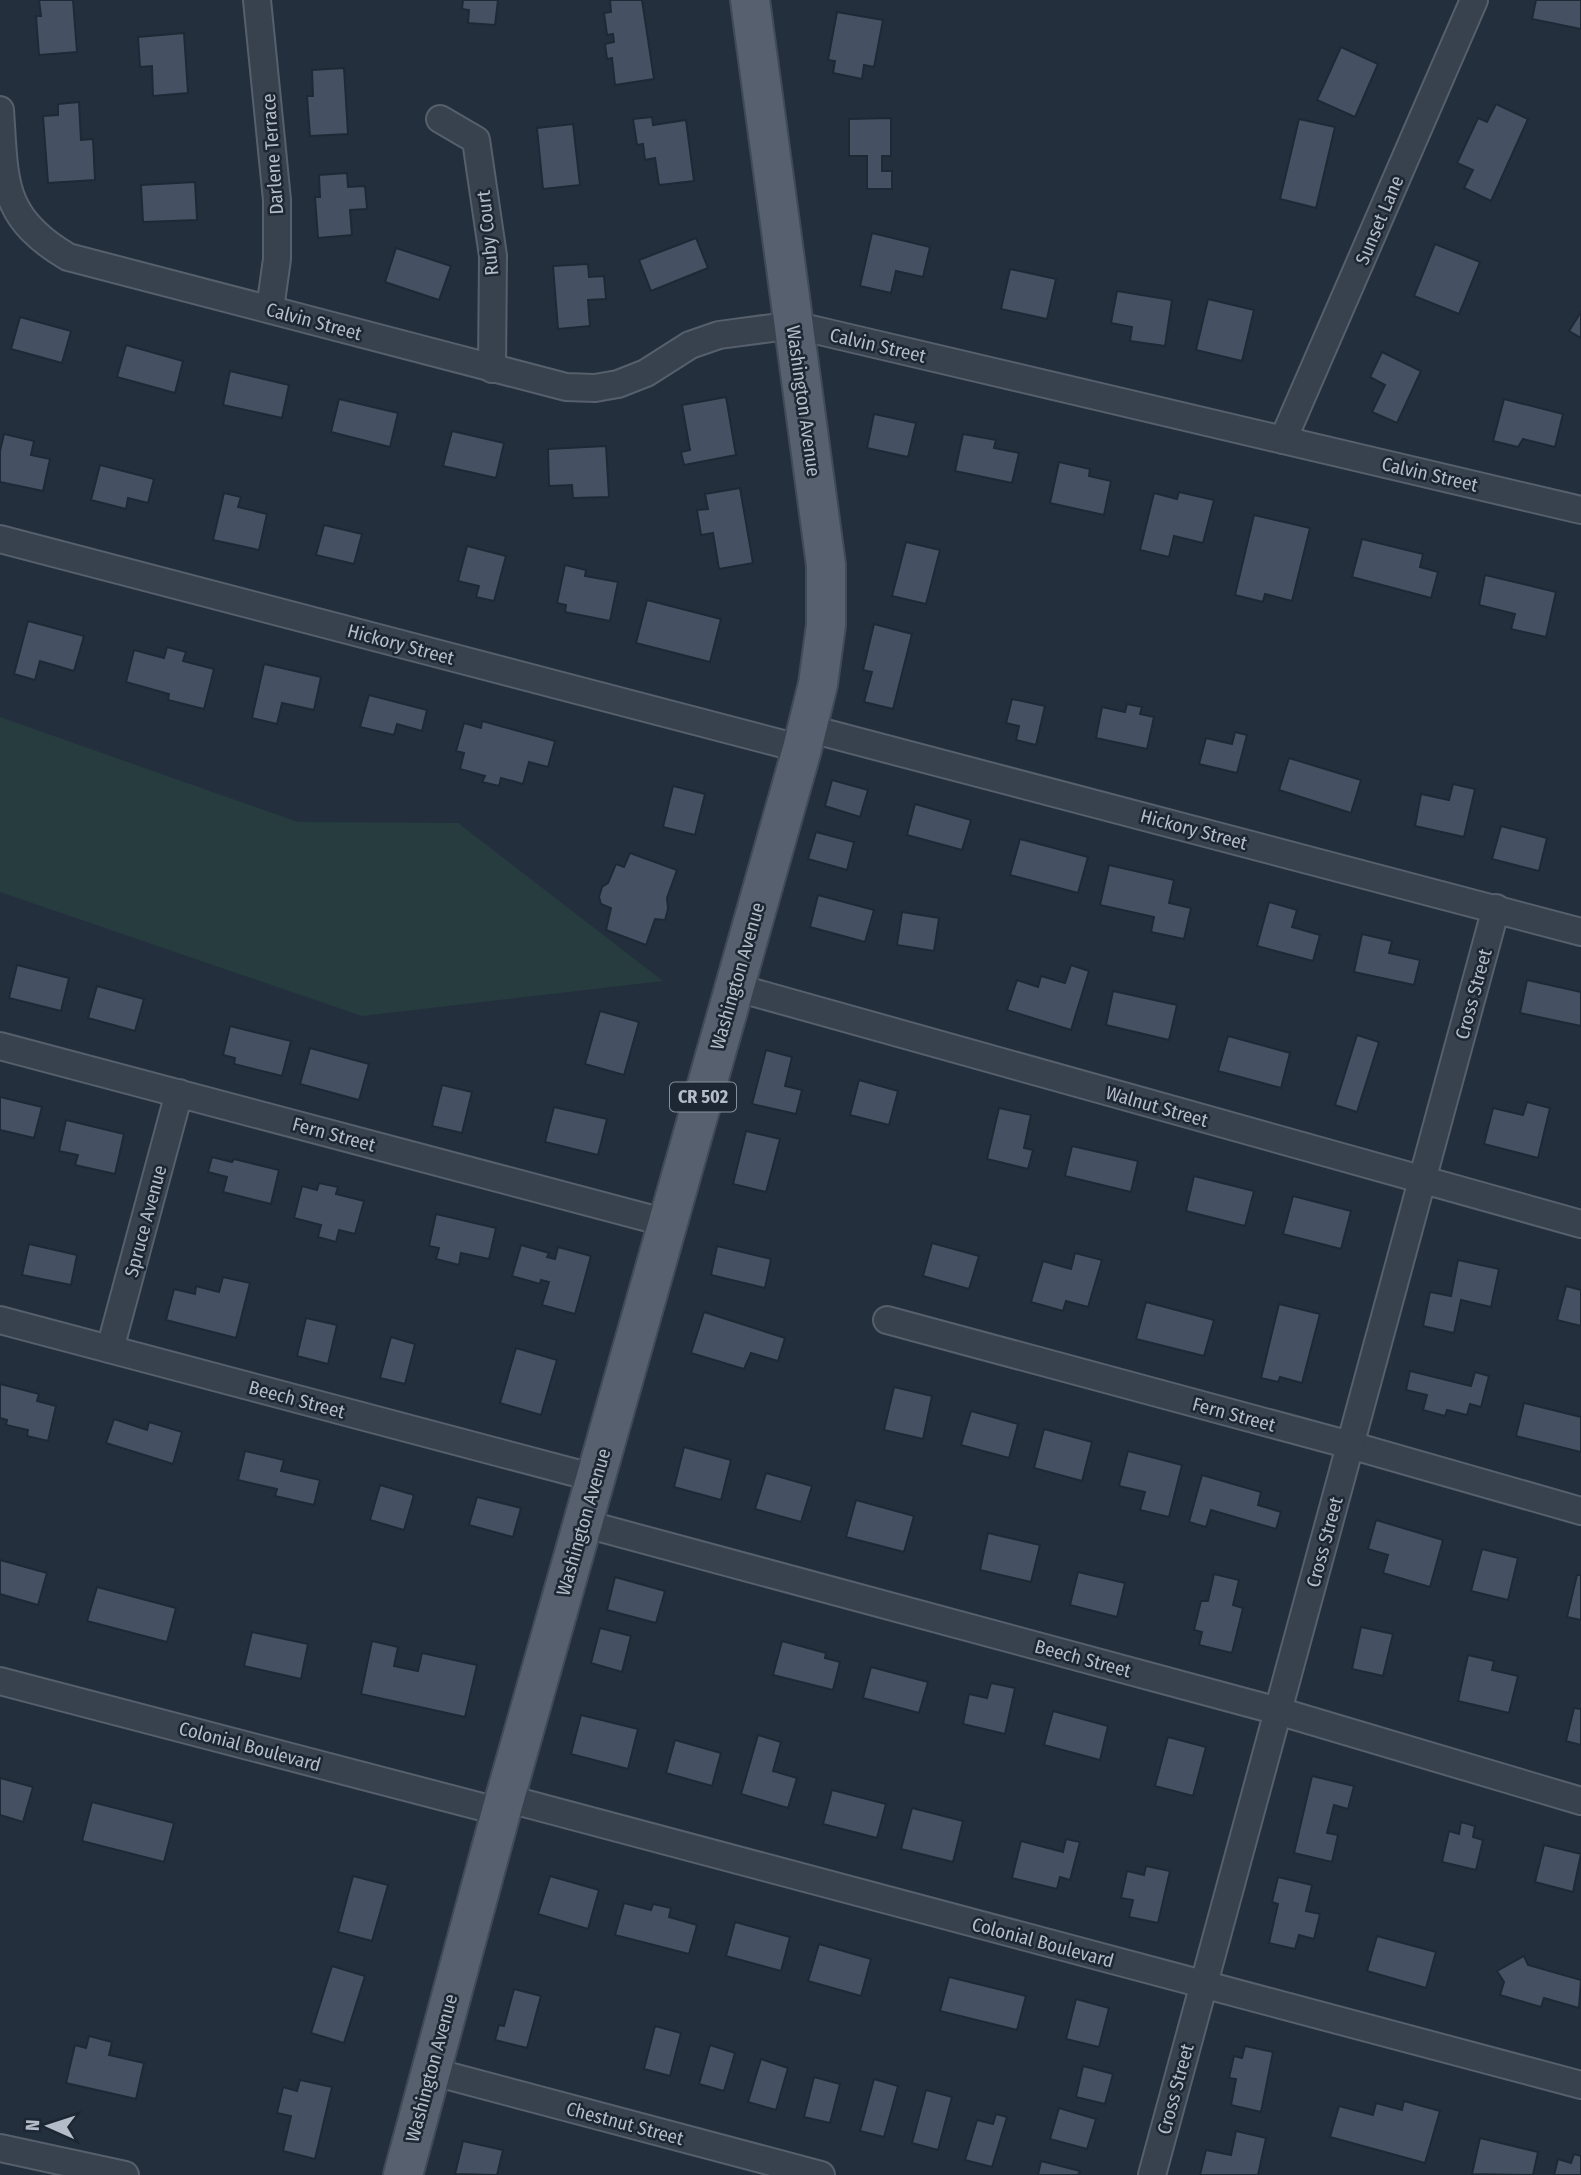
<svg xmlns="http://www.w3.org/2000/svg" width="1581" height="2175" font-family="'Fira Sans Condensed',sans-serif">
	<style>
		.green { fill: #263c3f }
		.building { fill: #455162; stroke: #1f2835; stroke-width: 2 }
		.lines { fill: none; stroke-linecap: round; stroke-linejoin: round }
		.minor-casing { stroke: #565f6c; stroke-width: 30 }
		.primary-casing { stroke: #414a57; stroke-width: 42 }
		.minor { stroke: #38414e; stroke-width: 26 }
		.primary { stroke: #56606e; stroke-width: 38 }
		.labels { text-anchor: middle; stroke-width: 5; stroke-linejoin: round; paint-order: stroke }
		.shield { fill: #1d2633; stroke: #878f9c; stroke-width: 2 }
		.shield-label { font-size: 18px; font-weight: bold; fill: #b4bcc9 }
		.street-label { font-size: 19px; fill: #b4bcc9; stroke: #1d2633 }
	</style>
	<rect width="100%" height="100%" fill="#242f3e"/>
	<!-- green -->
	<polygon class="green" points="0,717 298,822 458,823 663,981 362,1016 0,892"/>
	<!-- building -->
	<g class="building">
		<polygon points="39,0 73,0 77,52 39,55 36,16 41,16"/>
		<polygon points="463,0 498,0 495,25 468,23 469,10 462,9"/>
		<polygon points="610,0 642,0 654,79 615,85 612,58 607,59 605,44 614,42 613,34 607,35 604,13 611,12"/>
		<polygon points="1536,0 1581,0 1581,29 1532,19"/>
		<polygon points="837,12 883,20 874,67 864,65 862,79 833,73 835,61 828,60"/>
		<polygon points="184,33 188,93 153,96 152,66 140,67 138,37"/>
		<polygon points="1341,47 1378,64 1355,117 1317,100"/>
		<polygon points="344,68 348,134 310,136 307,96 313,96 312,70"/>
		<polygon points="79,102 81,140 93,139 95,180 48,183 43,116 58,115 58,104"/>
		<polygon points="1496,104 1528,119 1491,201 1464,188 1473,170 1457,163 1478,118 1487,122"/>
		<polygon points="652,117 653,125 686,120 694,181 659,185 655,158 645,160 643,144 637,145 633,119"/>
		<polygon points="891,118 891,156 882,156 882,171 892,171 892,189 867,189 867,156 849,156 849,119"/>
		<polygon points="1299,119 1335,127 1316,208 1280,199"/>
		<polygon points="573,124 580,185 543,189 537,128"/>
		<polygon points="347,173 348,187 365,186 367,209 350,210 352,235 318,238 315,197 320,197 319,175"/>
		<polygon points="195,182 197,220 143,222 141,185"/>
		<polygon points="872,233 930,247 923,277 896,271 891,293 860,286"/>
		<polygon points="696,238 708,268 651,291 639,260"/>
		<polygon points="1435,244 1480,262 1459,314 1414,296"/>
		<polygon points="396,248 451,266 439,300 385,282"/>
		<polygon points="588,264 589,277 604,276 606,299 588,300 590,326 558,329 553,266"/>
		<polygon points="1010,269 1056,279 1047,319 1001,309"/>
		<polygon points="1117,291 1172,300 1165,346 1130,341 1132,327 1111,323"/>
		<polygon points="1208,299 1254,310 1242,361 1196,350"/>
		<polygon points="1581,312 1581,338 1569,331"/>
		<polygon points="20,317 71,331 62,363 11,349"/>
		<polygon points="126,345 183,361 175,393 117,377"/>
		<polygon points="1382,352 1421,371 1397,423 1372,412 1385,385 1370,377"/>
		<polygon points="230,371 289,385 282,418 223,405"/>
		<polygon points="726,397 736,455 684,465 681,452 690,450 682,405"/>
		<polygon points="339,399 398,413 390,447 331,432"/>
		<polygon points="1504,399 1563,414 1555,447 1523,439 1518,447 1493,441"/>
		<polygon points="874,414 916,423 908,457 867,448"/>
		<polygon points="452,431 504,443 496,478 443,466"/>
		<polygon points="4,434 34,441 31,455 50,459 43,491 0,482 0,451"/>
		<polygon points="963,434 996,440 994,448 1019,453 1012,483 955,471"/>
		<polygon points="606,446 609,497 573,498 572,485 549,486 548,449"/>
		<polygon points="1059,462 1090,469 1089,476 1111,481 1104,515 1050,503"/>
		<polygon points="100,465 154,479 148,503 128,498 126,509 91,500"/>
		<polygon points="740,488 753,563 719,569 713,533 701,535 697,510 708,509 705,494"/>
		<polygon points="1179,492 1214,500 1203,543 1174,536 1169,557 1140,550 1154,493 1177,499"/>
		<polygon points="224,493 241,497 238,507 267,514 259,550 213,540"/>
		<polygon points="1254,515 1310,528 1292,601 1265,594 1263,602 1235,595"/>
		<polygon points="324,525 362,534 354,564 316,555"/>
		<polygon points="1362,539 1423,554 1420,567 1438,572 1431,598 1352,577"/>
		<polygon points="906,542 940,550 926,604 892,596"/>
		<polygon points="467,546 506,556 494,601 476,597 479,586 458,581"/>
		<polygon points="565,565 586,570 585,576 618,582 610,621 565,612 566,605 557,603"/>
		<polygon points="1485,575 1556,592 1546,637 1511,629 1515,614 1479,605"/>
		<polygon points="647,600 721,619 710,662 636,643"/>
		<polygon points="28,621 84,636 74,671 40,661 35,680 14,674"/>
		<polygon points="874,624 912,634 893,709 864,702 872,672 863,670"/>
		<polygon points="167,647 186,652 183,661 214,669 204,709 168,700 169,694 126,682 134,650 164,658"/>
		<polygon points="264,664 321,677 314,710 282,703 277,724 252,718"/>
		<polygon points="369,695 427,710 422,731 397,724 394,735 360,727"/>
		<polygon points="1012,699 1045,706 1036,745 1016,740 1019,726 1006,723"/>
		<polygon points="1127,704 1142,707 1140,714 1154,717 1147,749 1096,738 1102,707 1125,712"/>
		<polygon points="482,721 555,741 548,767 529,762 523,784 501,778 499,786 482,782 485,776 460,769 464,753 456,751 464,723 481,728"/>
		<polygon points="1235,732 1247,735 1237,773 1199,764 1206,738 1232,744"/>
		<polygon points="1289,758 1361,780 1351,813 1279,790"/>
		<polygon points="832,780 868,790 860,817 825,806"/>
		<polygon points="1453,784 1475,789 1464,837 1415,826 1421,794 1449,800"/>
		<polygon points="673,786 705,794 695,835 663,827"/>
		<polygon points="915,804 971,820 962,850 907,835"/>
		<polygon points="1501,826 1547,838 1539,871 1492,859"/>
		<polygon points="816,832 854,842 847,870 808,859"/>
		<polygon points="1020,839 1088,857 1078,893 1010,875"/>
		<polygon points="630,853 677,870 667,898 668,909 665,920 655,919 646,945 606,930 611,908 601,904 599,897 602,887 608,883 616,864 624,867"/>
		<polygon points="1109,865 1174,880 1169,903 1191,908 1184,939 1151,932 1154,917 1100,905"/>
		<polygon points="818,895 874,910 865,942 810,927"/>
		<polygon points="1269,902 1297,910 1292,927 1320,935 1313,961 1257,946"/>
		<polygon points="902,912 939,918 934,951 897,945"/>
		<polygon points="1362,934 1392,941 1389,953 1420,960 1414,985 1354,972"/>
		<polygon points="17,965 69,978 61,1011 9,998"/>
		<polygon points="1071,965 1089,971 1071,1030 1007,1010 1017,980 1038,987 1041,976 1065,983"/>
		<polygon points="1527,980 1581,992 1581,1026 1520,1013"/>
		<polygon points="97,986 144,999 135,1031 88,1018"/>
		<polygon points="1113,991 1177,1005 1169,1040 1106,1025"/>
		<polygon points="600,1011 639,1022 624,1075 585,1064"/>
		<polygon points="230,1026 291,1041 282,1076 234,1064 235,1058 223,1055"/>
		<polygon points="1357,1035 1379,1042 1357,1112 1335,1105"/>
		<polygon points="1228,1036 1290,1053 1281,1088 1218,1071"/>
		<polygon points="310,1048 369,1064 359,1100 300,1084"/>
		<polygon points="766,1050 792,1057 785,1086 802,1090 796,1114 752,1104"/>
		<polygon points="859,1080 898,1091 889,1125 850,1115"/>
		<polygon points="442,1085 472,1092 462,1133 432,1126"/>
		<polygon points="0,1097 42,1107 34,1138 0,1130"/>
		<polygon points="1527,1102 1550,1108 1538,1158 1484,1144 1493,1108 1523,1115"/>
		<polygon points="554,1107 607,1119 598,1155 545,1142"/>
		<polygon points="999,1108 1031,1115 1024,1148 1033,1150 1028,1169 987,1159"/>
		<polygon points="66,1120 124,1134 115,1174 75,1165 78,1155 59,1151"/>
		<polygon points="746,1131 780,1139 766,1192 733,1184"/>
		<polygon points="1072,1146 1138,1161 1131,1192 1065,1176"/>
		<polygon points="212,1157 232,1162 234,1159 279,1170 271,1204 223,1192 227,1177 208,1172"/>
		<polygon points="1194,1176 1254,1191 1245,1226 1186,1211"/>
		<polygon points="319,1183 338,1187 336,1194 364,1201 355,1234 339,1230 336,1242 318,1237 321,1225 294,1218 302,1186 317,1190"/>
		<polygon points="1293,1196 1351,1211 1341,1249 1283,1234"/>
		<polygon points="436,1214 496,1228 489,1259 461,1253 459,1265 436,1259 439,1248 429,1246"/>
		<polygon points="932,1243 979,1256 969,1289 923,1276"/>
		<polygon points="29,1244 77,1255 71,1285 22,1275"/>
		<polygon points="521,1245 549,1253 547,1257 555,1259 558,1247 591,1256 575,1314 542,1305 549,1282 541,1280 540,1284 512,1276"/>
		<polygon points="717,1246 771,1259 765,1288 711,1275"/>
		<polygon points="1075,1253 1102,1260 1088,1307 1066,1301 1063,1311 1031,1302 1043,1261 1071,1269"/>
		<polygon points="1458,1260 1499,1269 1491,1307 1461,1300 1454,1333 1423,1326 1430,1292 1451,1296"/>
		<polygon points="223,1277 250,1283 236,1338 166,1320 174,1289 195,1294 196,1286 219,1292"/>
		<polygon points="1566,1286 1581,1290 1581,1326 1557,1320"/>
		<polygon points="1146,1302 1214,1320 1204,1356 1136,1339"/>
		<polygon points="1279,1304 1320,1314 1302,1383 1280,1377 1278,1382 1261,1378"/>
		<polygon points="704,1312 785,1338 778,1361 751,1353 744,1369 691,1353"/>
		<polygon points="306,1318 337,1325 328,1364 297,1356"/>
		<polygon points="391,1337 415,1344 405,1384 380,1378"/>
		<polygon points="516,1348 557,1360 541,1415 500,1403"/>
		<polygon points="1410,1371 1471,1386 1475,1372 1489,1376 1481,1407 1470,1404 1467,1415 1447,1410 1445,1416 1423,1410 1427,1395 1406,1390"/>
		<polygon points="0,1384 39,1394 37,1401 56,1406 48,1441 27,1436 28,1430 6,1425 7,1420 0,1418"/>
		<polygon points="894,1387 932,1396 923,1439 884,1430"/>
		<polygon points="1524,1403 1581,1417 1581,1452 1516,1436"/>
		<polygon points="971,1411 1018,1424 1009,1458 961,1445"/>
		<polygon points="114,1419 147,1430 149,1422 182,1432 173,1464 106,1443"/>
		<polygon points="1044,1429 1092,1442 1082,1481 1034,1468"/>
		<polygon points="684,1447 731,1460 721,1500 674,1487"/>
		<polygon points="245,1451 284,1460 281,1471 320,1480 314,1505 275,1496 277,1489 238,1480"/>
		<polygon points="1128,1451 1182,1465 1169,1517 1140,1510 1145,1492 1119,1486"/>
		<polygon points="766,1473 812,1486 801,1522 755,1509"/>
		<polygon points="1202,1475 1261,1492 1258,1505 1281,1512 1276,1529 1211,1510 1206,1527 1189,1522"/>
		<polygon points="380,1485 414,1495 404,1530 370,1520"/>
		<polygon points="477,1497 521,1508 513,1537 469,1525"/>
		<polygon points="856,1500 914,1516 904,1552 846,1537"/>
		<polygon points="1376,1520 1443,1540 1430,1587 1383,1573 1388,1555 1368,1549"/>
		<polygon points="988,1533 1040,1545 1031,1582 980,1570"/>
		<polygon points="1482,1549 1518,1558 1508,1600 1471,1591"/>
		<polygon points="0,1560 47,1573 38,1605 0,1594"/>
		<polygon points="1078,1572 1125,1583 1117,1617 1070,1605"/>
		<polygon points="1214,1574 1239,1580 1233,1605 1243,1608 1232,1653 1199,1645 1202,1632 1194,1630 1201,1601 1208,1601"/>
		<polygon points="1577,1575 1581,1575 1581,1620 1567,1617"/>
		<polygon points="615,1577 665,1591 656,1623 607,1610"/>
		<polygon points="97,1587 176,1608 167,1642 87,1621"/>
		<polygon points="1361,1627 1393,1634 1383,1676 1352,1669"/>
		<polygon points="600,1628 631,1636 622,1672 591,1663"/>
		<polygon points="252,1632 308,1644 301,1679 244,1666"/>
		<polygon points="372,1641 398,1647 394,1666 418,1671 422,1653 477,1665 465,1717 361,1694"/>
		<polygon points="782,1641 826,1653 825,1658 840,1662 833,1690 773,1675"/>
		<polygon points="1468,1655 1494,1661 1492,1670 1518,1676 1509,1713 1458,1701"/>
		<polygon points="871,1667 928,1682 919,1713 863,1698"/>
		<polygon points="991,1683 1015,1688 1005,1734 963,1724 969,1694 987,1698"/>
		<polygon points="1574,1708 1581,1709 1581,1745 1566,1741"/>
		<polygon points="1053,1711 1108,1726 1100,1760 1044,1745"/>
		<polygon points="581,1715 638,1729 628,1769 571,1754"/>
		<polygon points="758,1735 781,1742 773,1771 797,1778 788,1808 741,1794"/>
		<polygon points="1168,1737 1206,1747 1193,1796 1155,1786"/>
		<polygon points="675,1740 721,1753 712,1786 666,1773"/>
		<polygon points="1312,1776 1354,1786 1348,1809 1334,1805 1327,1833 1338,1835 1332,1862 1294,1853"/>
		<polygon points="0,1778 33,1787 23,1822 0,1815"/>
		<polygon points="832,1790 886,1804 877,1838 823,1824"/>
		<polygon points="92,1802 174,1823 164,1862 82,1841"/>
		<polygon points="912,1808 963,1821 953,1862 901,1849"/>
		<polygon points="1461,1822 1475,1826 1473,1837 1483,1840 1476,1870 1442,1862 1449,1831 1459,1834"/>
		<polygon points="1066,1839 1080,1842 1070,1880 1060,1877 1057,1889 1012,1878 1021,1841 1063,1852"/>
		<polygon points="1544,1845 1581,1854 1573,1892 1535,1882"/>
		<polygon points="1146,1866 1170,1871 1158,1923 1129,1917 1133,1900 1121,1898 1127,1871 1144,1875"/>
		<polygon points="353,1876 388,1885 372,1941 338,1932"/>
		<polygon points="550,1876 599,1890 588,1929 538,1914"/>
		<polygon points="1278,1877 1312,1885 1306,1911 1320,1914 1314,1939 1299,1935 1295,1949 1269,1943 1278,1904 1272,1902"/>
		<polygon points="624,1903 651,1910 653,1904 671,1908 669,1917 697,1925 689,1954 615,1935"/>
		<polygon points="735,1922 790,1937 781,1971 726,1956"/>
		<polygon points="1377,1936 1436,1952 1426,1988 1367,1971"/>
		<polygon points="819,1944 871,1959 861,1996 808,1981"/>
		<polygon points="1524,1956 1528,1965 1581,1980 1579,2008 1544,1998 1541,2007 1500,1995 1504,1982 1497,1971"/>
		<polygon points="332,1966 365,1976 344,2043 311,2033"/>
		<polygon points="949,1977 1026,1996 1017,2030 940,2011"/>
		<polygon points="514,1989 541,1996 527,2048 495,2040 499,2025 504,2026"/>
		<polygon points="1076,1999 1109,2008 1099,2047 1066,2039"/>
		<polygon points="655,2026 681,2033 670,2076 644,2069"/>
		<polygon points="89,2036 112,2042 109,2055 144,2063 136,2099 66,2083 75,2045 86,2048"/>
		<polygon points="710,2045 735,2053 724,2091 699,2084"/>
		<polygon points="1245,2046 1273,2052 1261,2112 1231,2105 1236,2079 1229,2078 1234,2056 1242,2058"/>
		<polygon points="761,2059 788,2068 776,2110 748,2102"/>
		<polygon points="1083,2066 1113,2074 1105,2104 1076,2097"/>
		<polygon points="814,2077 840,2084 830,2123 804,2117"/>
		<polygon points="874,2079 898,2086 884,2137 860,2131"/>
		<polygon points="300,2080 332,2087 315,2159 283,2151 291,2116 277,2113 283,2087 297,2091"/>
		<polygon points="926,2090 952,2097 938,2150 912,2143"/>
		<polygon points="1404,2101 1440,2111 1425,2163 1330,2137 1339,2106 1373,2115 1376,2103 1402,2110"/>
		<polygon points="1059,2108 1096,2119 1087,2149 1050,2139"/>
		<polygon points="996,2114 1007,2117 992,2167 965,2160 977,2120 993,2124"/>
		<polygon points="1236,2131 1266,2138 1258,2175 1200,2175 1206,2150 1231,2155"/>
		<polygon points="1480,2138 1538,2152 1533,2175 1472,2174"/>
		<polygon points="463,2141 503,2150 497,2175 455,2174"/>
		<polygon points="1574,2154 1581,2156 1581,2175 1554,2175 1558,2159 1571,2163"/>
		<polygon points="1041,2161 1080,2171 1078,2175 1038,2175"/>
	</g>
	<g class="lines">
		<!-- minor casing -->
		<g class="minor-casing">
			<g id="minor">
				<polyline points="257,0 277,200 277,259 270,309"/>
				<path d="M0,110C5,181 0,217 68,257L566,387L595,388L618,384L646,373L690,345L719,335L794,325L1581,510"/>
				<polyline points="440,119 476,140 493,256 492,369"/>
				<polyline points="1283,440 1474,0"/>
				<polyline points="0,539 802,749"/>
				<polyline points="807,728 1581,932"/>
				<polyline points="734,987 1581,1224"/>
				<polyline points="0,1046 667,1223"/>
				<polyline points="0,1320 595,1478"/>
				<polyline points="887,1320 1350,1445 1581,1511"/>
				<polyline points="110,1349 179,1093"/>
				<polyline points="582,1523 1278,1711 1581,1801"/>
				<polyline points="0,1681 501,1812"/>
				<polyline points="505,1798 1581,2085"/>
				<polyline points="430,2071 821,2175"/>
				<polyline points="0,2148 125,2175"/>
				<polyline points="1152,2175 1496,908"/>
			</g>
		</g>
		<!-- primary casing -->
		<g class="primary-casing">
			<polyline id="primary" points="403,2175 501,1812 802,749 818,684 826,625 826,565 750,0"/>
		</g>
		<!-- minor -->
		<use href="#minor" class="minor"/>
		<!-- primary -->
		<use href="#primary" class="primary"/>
	</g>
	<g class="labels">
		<!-- shield labels -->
		<rect class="shield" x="670" y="1082.5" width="66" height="29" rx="5"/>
		<g class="shield-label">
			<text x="703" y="1103">CR 502</text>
		</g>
		<!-- street labels -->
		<g class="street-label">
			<text transform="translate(272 154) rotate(-94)" y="7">Darlene Terrace</text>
			<text transform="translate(1379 220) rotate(-67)" y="7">Sunset Lane</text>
			<text transform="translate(487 233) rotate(-96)" y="7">Ruby Court</text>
			<text transform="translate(314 321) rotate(15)" y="7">Calvin Street</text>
			<text transform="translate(878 345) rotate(13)" y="7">Calvin Street</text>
			<text transform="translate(804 401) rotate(82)" y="7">Washington Avenue</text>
			<text transform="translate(1430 474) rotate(13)" y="7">Calvin Street</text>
			<text transform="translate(401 644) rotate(15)" y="7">Hickory Street</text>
			<text transform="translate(1194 829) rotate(15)" y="7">Hickory Street</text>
			<text transform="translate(737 976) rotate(-74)" y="7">Washington Avenue</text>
			<text transform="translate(1473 994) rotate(-75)" y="7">Cross Street</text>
			<text transform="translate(1157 1106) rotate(16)" y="7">Walnut Street</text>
			<text transform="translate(334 1134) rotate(15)" y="7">Fern Street</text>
			<text transform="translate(145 1221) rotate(-75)" y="7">Spruce Avenue</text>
			<text transform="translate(297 1399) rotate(15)" y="7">Beech Street</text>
			<text transform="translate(1234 1414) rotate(15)" y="7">Fern Street</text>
			<text transform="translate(583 1522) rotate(-74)" y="7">Washington Avenue</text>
			<text transform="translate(1324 1542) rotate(-75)" y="7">Cross Street</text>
			<text transform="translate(1083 1658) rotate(15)" y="7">Beech Street</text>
			<text transform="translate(250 1746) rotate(15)" y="7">Colonial Boulevard</text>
			<text transform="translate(1043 1942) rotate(15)" y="7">Colonial Boulevard</text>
			<text transform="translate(431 2068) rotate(-75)" y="7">Washington Avenue</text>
			<text transform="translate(1175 2089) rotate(-75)" y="7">Cross Street</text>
			<text transform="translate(625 2123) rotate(15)" y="7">Chestnut Street</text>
		</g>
	</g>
	<!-- north arrow -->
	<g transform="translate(49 2126) rotate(273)" stroke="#1d2633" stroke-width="5" paint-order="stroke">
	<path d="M0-5L12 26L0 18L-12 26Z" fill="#b4bcc9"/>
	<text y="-10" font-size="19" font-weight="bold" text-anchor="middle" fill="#b4bcc9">N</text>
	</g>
</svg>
